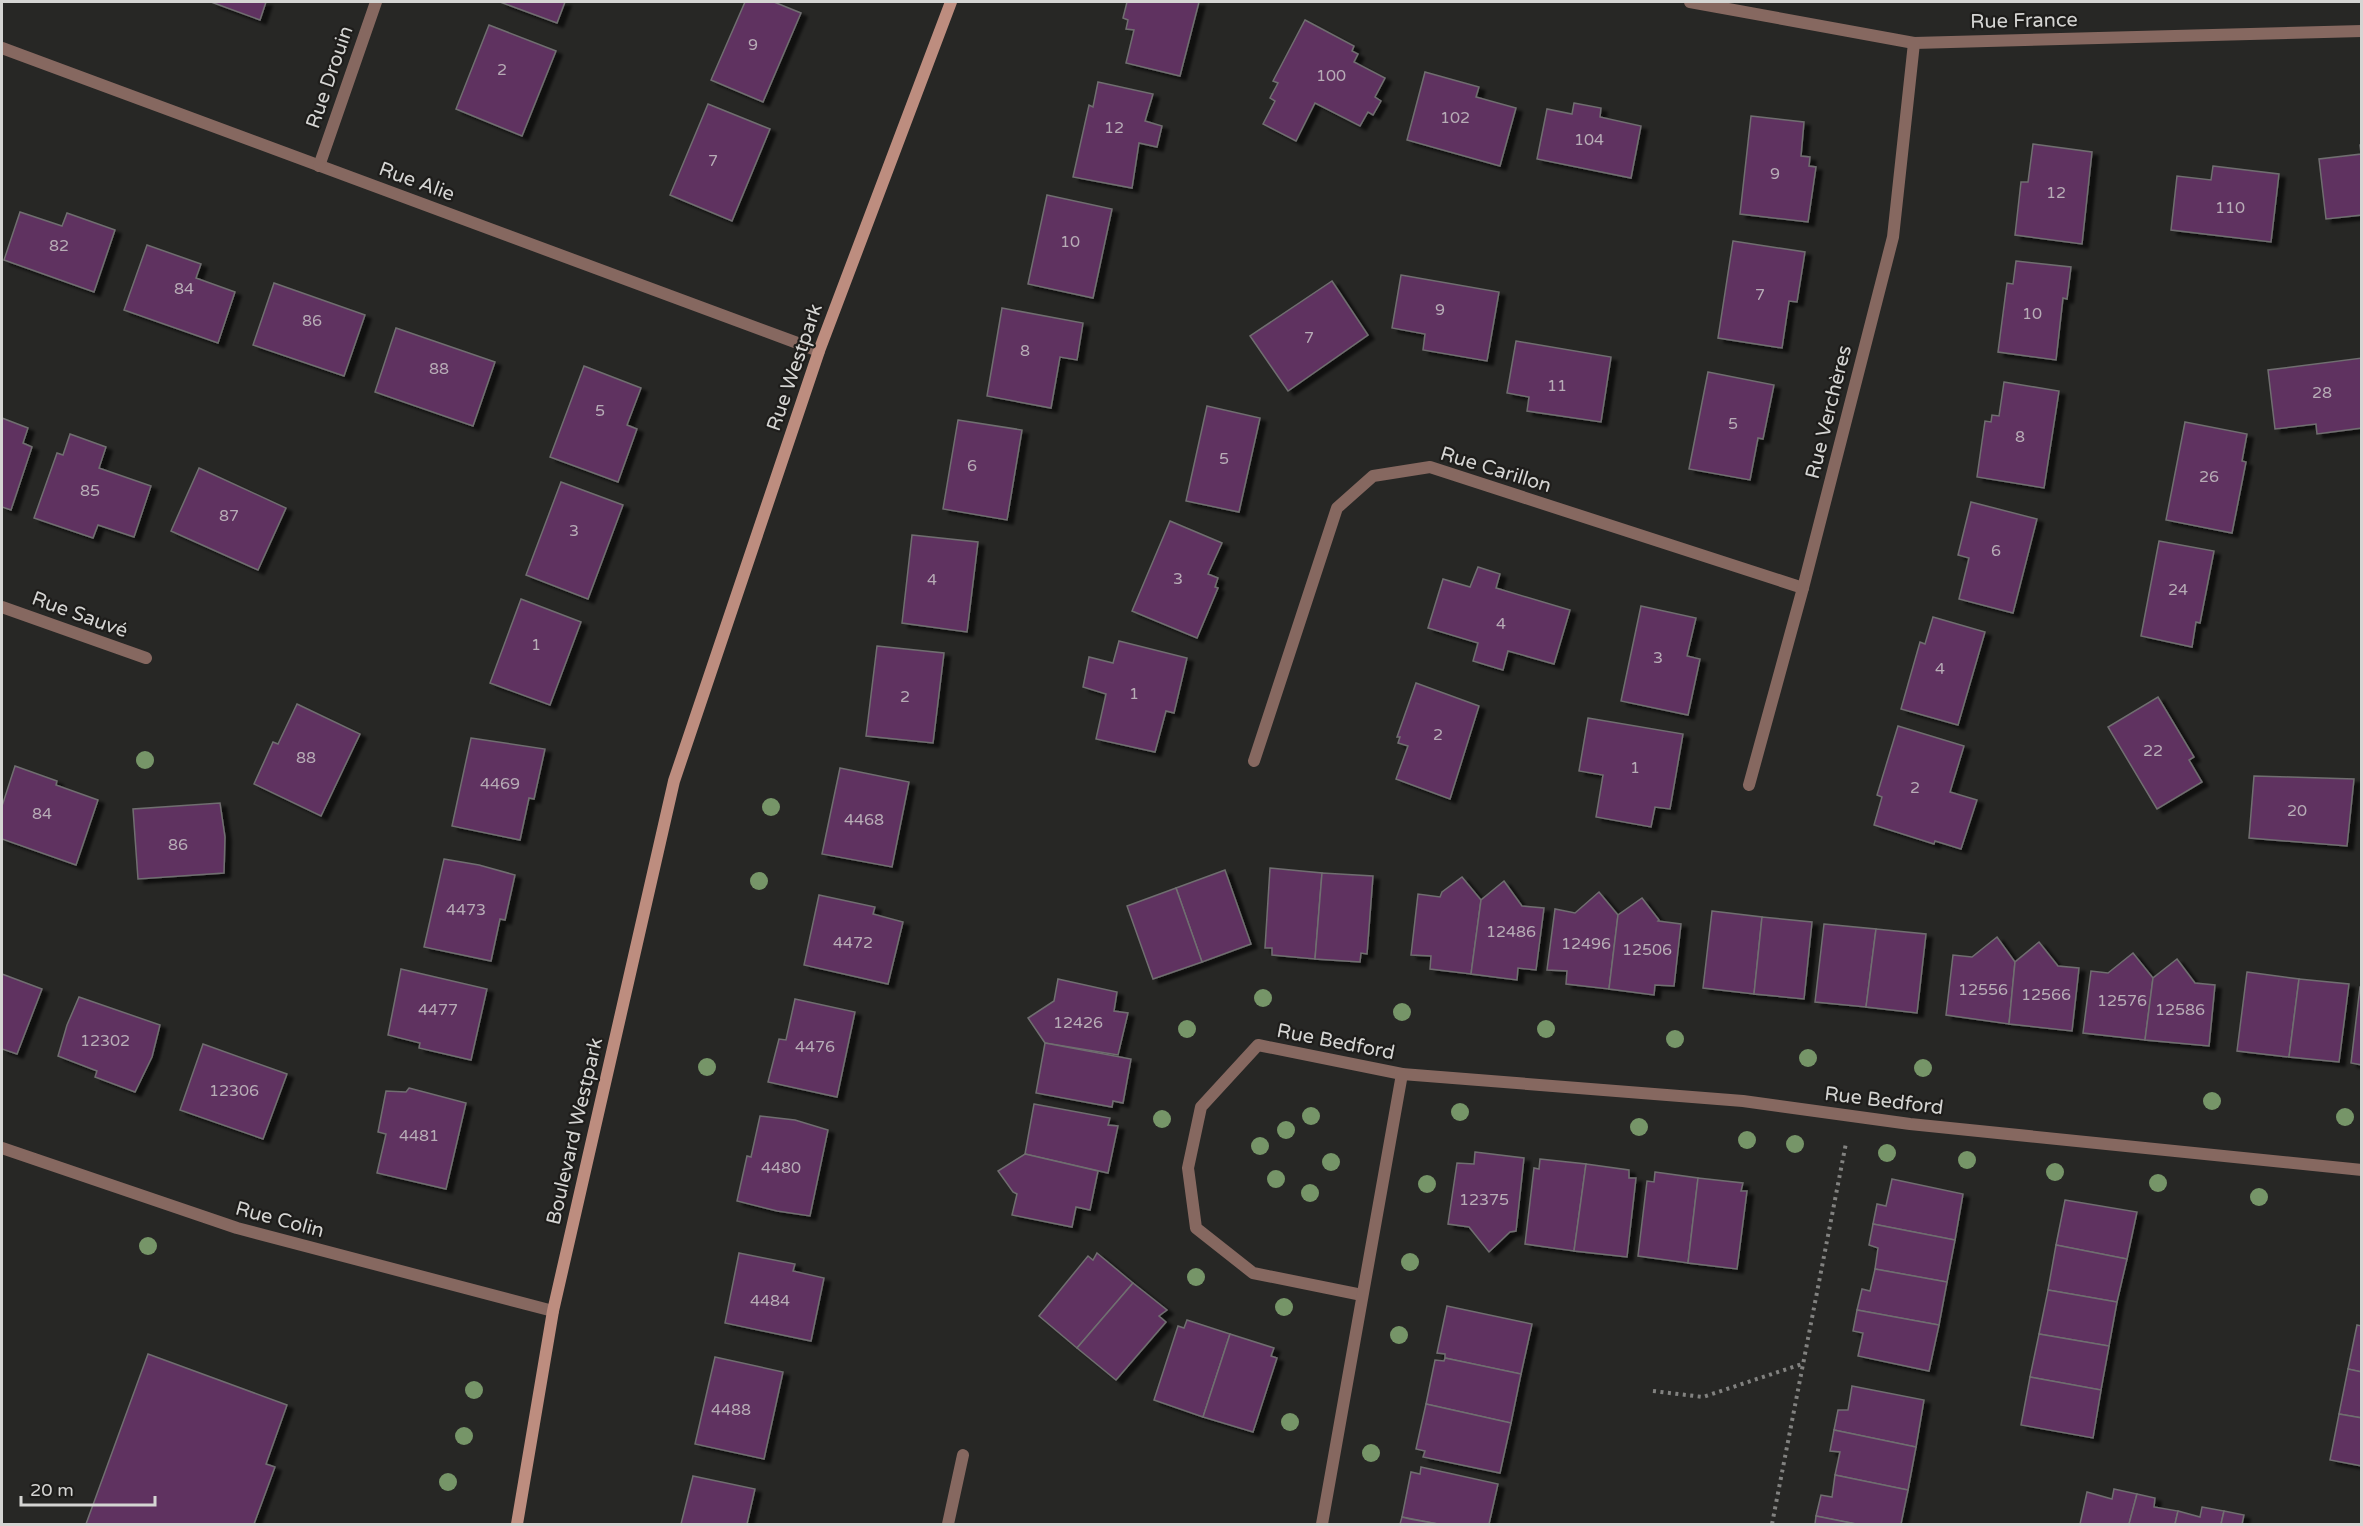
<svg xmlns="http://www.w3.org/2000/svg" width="2363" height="1526" font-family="'Varela Round',sans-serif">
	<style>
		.building { fill: #5e3360; stroke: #706e70; stroke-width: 1.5; filter: url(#shadow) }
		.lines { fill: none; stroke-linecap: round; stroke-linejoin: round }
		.path { stroke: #828280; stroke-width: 4; stroke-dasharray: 3 4.5; stroke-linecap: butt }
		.lane { stroke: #866860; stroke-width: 12 }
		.street { stroke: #866860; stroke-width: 12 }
		.secondary { stroke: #bd8d7f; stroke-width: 12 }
		.tree { fill: #769568 }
		.labels { text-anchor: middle; stroke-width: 4.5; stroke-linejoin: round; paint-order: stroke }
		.number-label { font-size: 16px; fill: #b7acb6 }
		.street-label { font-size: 20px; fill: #d5d5d3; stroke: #1e1d1b }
	</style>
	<defs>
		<filter id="shadow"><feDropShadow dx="6" dy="4" stdDeviation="1.5" flood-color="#0009"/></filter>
	</defs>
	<rect width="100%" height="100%" fill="#272725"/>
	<!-- building -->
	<g class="building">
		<polygon points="211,2 266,2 260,20"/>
		<polygon points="500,2 565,2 557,23"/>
		<polygon points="745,2 774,2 801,13 763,102 711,80"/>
		<polygon points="1127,2 1199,2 1180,76 1126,63 1134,30 1126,29 1128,20 1123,18"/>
		<polygon points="1305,20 1354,46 1352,51 1358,54 1354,62 1385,78 1375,97 1381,101 1373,115 1368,112 1360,126 1315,103 1296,141 1263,124 1275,101 1270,98 1278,83 1273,81"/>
		<polygon points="489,25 556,51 522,136 456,109"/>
		<polygon points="1425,72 1479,87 1476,97 1516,108 1500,166 1407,140"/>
		<polygon points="1098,82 1153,94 1145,121 1162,126 1157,147 1139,143 1132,188 1073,177 1089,105 1093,107"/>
		<polygon points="1574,103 1601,108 1600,117 1641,126 1631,178 1537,159 1547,109 1572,114"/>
		<polygon points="708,104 770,129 732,221 670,195"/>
		<polygon points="1751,116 1804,122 1801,156 1810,157 1809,166 1816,167 1808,222 1740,214"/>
		<polygon points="2033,144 2092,152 2082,244 2015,235 2021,182 2028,182"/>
		<polygon points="2362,144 2362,215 2326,219 2319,159 2361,154 2360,145"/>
		<polygon points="2213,166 2279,174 2271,242 2171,230 2177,176 2211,180"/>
		<polygon points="1047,195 1112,209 1093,298 1028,284"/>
		<polygon points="20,212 62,226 67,213 115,230 94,292 4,260"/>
		<polygon points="1733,241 1805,252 1797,302 1789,301 1782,348 1718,338"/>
		<polygon points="147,245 201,264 196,278 235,292 218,343 124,310"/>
		<polygon points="2016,261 2071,267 2067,299 2063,298 2056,360 1998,352 2007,283 2013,284"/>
		<polygon points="1401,275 1499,292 1487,361 1423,350 1425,334 1392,328"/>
		<polygon points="1332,281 1368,335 1288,391 1250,336"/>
		<polygon points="274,283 365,315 344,376 253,345"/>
		<polygon points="1002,308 1083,323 1077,360 1060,357 1051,408 987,396"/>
		<polygon points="396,328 495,362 473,426 375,392"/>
		<polygon points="1516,341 1611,357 1601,422 1527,411 1529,397 1507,393"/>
		<polygon points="2362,358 2362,428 2317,434 2316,424 2275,429 2268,370"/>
		<polygon points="584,366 641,388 627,425 637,429 618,482 550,457"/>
		<polygon points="1708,372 1774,385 1763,439 1758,438 1750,480 1689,469"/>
		<polygon points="2004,382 2059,391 2044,488 1977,477 1985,421 1991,422 1992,415 1999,416"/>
		<polygon points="1207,406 1260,418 1239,512 1186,501"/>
		<polygon points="2,418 28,428 23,443 32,447 11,510 2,507"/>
		<polygon points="958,420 1022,430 1007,520 943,509"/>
		<polygon points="2185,422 2247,434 2242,461 2246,462 2232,533 2166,520"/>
		<polygon points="70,434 106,447 99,468 151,486 134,537 98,525 93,538 34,518 57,453 63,455"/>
		<polygon points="199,468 286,508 258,570 171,531"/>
		<polygon points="561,482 623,505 588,599 526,575"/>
		<polygon points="1971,502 2037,519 2013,613 1959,599 1969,558 1958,555"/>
		<polygon points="1170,521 1222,543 1208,574 1218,578 1215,587 1218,588 1197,638 1132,611"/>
		<polygon points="912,535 978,542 967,632 902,623"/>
		<polygon points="2159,541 2214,551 2200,623 2196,622 2192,647 2141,636"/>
		<polygon points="1478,567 1500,574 1496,588 1570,610 1554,664 1508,651 1503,670 1473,661 1478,643 1428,628 1443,579 1470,587"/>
		<polygon points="521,599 581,622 550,705 490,683"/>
		<polygon points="1641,606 1696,618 1687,656 1700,659 1688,715 1621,701"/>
		<polygon points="1933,617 1985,632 1958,725 1901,709 1920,642 1925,644"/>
		<polygon points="1119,641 1187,658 1174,713 1166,711 1155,752 1096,739 1106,694 1083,687 1089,657 1113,663"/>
		<polygon points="877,646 944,653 933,743 866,736"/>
		<polygon points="1416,683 1479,706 1450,799 1396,779 1408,746 1398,743 1400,737 1397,737"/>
		<polygon points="2158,697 2194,757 2189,760 2202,782 2157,809 2108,727"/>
		<polygon points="297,704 360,734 321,816 254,784 273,742 278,744"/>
		<polygon points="1588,718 1683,734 1670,809 1655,807 1651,827 1596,817 1603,775 1579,771"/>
		<polygon points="1898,726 1964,746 1950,792 1977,800 1961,849 1935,841 1934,844 1874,825 1882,797 1877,795"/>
		<polygon points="471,738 545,749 534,799 529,798 520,840 452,826"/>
		<polygon points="15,766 57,781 56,785 98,800 76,865 2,839 2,806"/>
		<polygon points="840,768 909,782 892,867 822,854"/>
		<polygon points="2254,776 2354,779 2347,846 2249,838"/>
		<polygon points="220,803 225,837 224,873 138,879 133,809"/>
		<polygon points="444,859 479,865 515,875 505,920 500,919 491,961 424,947"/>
		<polygon points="1270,868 1322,873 1315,959 1272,955 1272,948 1265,948"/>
		<polygon points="1225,870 1251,944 1202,962 1176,888"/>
		<polygon points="1322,873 1373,876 1367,954 1361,953 1360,962 1315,959"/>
		<polygon points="1462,877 1481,900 1471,974 1430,969 1431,956 1411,955 1418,894 1440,897 1442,892"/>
		<polygon points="1504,881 1522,906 1544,908 1536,970 1518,968 1517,980 1471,974 1481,900"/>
		<polygon points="1176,888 1202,962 1153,979 1127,906"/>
		<polygon points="1599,892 1618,915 1609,989 1566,984 1567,971 1547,970 1555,909 1575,913"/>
		<polygon points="819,895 875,907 873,914 903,922 888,984 804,965"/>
		<polygon points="1642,898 1659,920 1658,921 1681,924 1674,986 1655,985 1654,995 1609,989 1618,915"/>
		<polygon points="1712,911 1762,917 1754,994 1703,988"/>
		<polygon points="1762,917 1812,922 1804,999 1754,994"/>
		<polygon points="1824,924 1876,929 1866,1007 1815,1002"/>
		<polygon points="1876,929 1926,934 1917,1013 1866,1007"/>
		<polygon points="1997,937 2015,962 2009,1024 1946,1015 1953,955 1972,957"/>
		<polygon points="2039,942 2058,966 2079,968 2072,1031 2009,1024 2015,962"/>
		<polygon points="2133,953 2153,978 2145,1040 2083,1033 2091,971 2108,973"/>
		<polygon points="2177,959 2195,983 2215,985 2209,1046 2145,1040 2153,978"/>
		<polygon points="401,969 487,989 471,1060 419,1048 420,1043 388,1035"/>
		<polygon points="2247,972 2299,979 2289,1057 2237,1051"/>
		<polygon points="2,974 42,989 17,1054 2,1049"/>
		<polygon points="1058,979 1117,992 1114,1011 1128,1013 1118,1055 1045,1043 1028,1018 1054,1001"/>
		<polygon points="2299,979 2349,984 2339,1062 2289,1057"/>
		<polygon points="2360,987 2362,987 2362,1065 2351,1063"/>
		<polygon points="79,997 160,1025 152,1057 135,1092 95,1077 97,1071 58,1056 67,1025"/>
		<polygon points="795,999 855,1012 837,1097 768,1082 779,1039 786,1040"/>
		<polygon points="1045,1043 1131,1059 1123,1103 1113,1101 1112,1107 1036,1093"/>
		<polygon points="203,1044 287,1074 263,1139 180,1110"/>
		<polygon points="409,1088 466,1103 446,1189 377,1173 386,1134 378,1132 386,1091 406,1092"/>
		<polygon points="1034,1104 1110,1118 1108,1125 1118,1126 1108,1173 1025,1154"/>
		<polygon points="760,1116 795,1120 828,1130 810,1216 777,1211 737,1201 747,1156 751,1157"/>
		<polygon points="1475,1152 1524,1158 1516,1231 1510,1232 1489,1252 1469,1227 1448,1224 1457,1163 1474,1164"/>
		<polygon points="1025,1154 1098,1171 1090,1210 1076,1207 1072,1227 1012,1215 1017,1194 1013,1192 998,1171"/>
		<polygon points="1540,1159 1586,1164 1574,1251 1525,1244 1534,1168 1539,1169"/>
		<polygon points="1586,1164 1629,1170 1629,1178 1636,1178 1627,1257 1574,1251"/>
		<polygon points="1655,1172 1698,1178 1688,1263 1638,1256 1647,1181 1654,1182"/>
		<polygon points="1698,1178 1743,1183 1741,1191 1747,1191 1737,1269 1688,1263"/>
		<polygon points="1892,1179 1963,1194 1955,1240 1873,1224 1877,1204 1886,1206"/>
		<polygon points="2065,1200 2137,1212 2127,1259 2056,1245"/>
		<polygon points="1873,1224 1955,1240 1947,1282 1875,1269 1878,1248 1869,1245"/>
		<polygon points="2056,1245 2127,1259 2117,1302 2048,1290"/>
		<polygon points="739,1253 795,1264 793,1271 824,1278 811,1341 725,1323"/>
		<polygon points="1097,1253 1133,1283 1077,1348 1039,1316 1088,1256 1093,1260"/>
		<polygon points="1875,1269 1947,1282 1939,1325 1857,1310 1862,1289 1870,1291"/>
		<polygon points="1133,1283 1167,1310 1159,1316 1166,1322 1116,1380 1077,1348"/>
		<polygon points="2048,1290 2117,1302 2109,1346 2039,1334"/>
		<polygon points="1447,1306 1532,1324 1521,1374 1445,1358 1445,1354 1437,1353"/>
		<polygon points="1857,1310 1939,1325 1929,1371 1858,1356 1863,1333 1853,1331"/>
		<polygon points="1187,1320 1230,1334 1203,1417 1154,1400 1178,1326 1184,1328"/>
		<polygon points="2357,1325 2362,1326 2362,1372 2348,1369"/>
		<polygon points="1230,1334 1274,1348 1271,1356 1277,1358 1253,1432 1203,1417"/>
		<polygon points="2039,1334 2109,1346 2101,1390 2030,1377"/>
		<polygon points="148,1354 287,1405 266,1464 275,1467 254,1524 86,1524"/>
		<polygon points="715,1357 783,1372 764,1459 695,1444"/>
		<polygon points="1445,1358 1521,1374 1511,1423 1426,1404 1435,1360 1444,1361"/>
		<polygon points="2348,1369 2362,1372 2362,1418 2339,1414"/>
		<polygon points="2030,1377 2101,1390 2093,1438 2021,1425"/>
		<polygon points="1852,1386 1924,1400 1916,1447 1834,1430 1838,1410 1848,1410"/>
		<polygon points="1426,1404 1511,1423 1500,1473 1423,1457 1425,1451 1416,1449"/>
		<polygon points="2339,1414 2362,1418 2362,1466 2330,1460"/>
		<polygon points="1834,1430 1916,1447 1908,1490 1835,1475 1840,1452 1830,1451"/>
		<polygon points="1421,1467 1498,1484 1489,1524 1438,1524 1402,1517 1411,1472 1420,1474"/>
		<polygon points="1835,1475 1908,1490 1901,1524 1856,1524 1816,1516 1821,1495 1832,1497"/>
		<polygon points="693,1476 755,1489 747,1524 681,1524"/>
		<polygon points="2114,1489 2137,1494 2129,1524 2080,1524 2087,1492 2112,1499"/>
		<polygon points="2137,1494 2155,1498 2154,1507 2178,1511 2175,1524 2129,1524"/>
		<polygon points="2202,1507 2224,1511 2221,1524 2175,1524 2178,1511 2200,1517"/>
		<polygon points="2224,1511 2244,1515 2242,1524 2246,1524 2221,1524"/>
		<polygon points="1816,1516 1856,1524 1815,1524"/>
		<polygon points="1402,1517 1410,1519 1438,1524 1400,1524"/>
	</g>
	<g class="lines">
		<!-- path -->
		<g class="path">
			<polyline points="1653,1391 1703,1397 1802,1364"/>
			<polyline points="1772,1524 1846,1143"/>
		</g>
		<!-- lane -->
		<polyline class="lane" points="948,1524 963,1455"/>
		<!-- street -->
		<g class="street">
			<polyline points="1690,2 1914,43 2362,31"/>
			<polyline points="2,48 819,351"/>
			<polyline points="319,166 376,2"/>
			<polyline points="2,607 146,658"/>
			<polyline points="1254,761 1337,508 1373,476 1430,467 1803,588"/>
			<polyline points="1749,785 1803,588 1893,237 1914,43"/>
			<polyline points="2,1148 237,1228 553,1311"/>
			<polyline points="1362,1295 1253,1273 1196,1228 1188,1168 1201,1107 1258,1045 1402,1074"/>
			<polyline points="1322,1524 1402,1074 1743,1101 1910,1124 2362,1170"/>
		</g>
		<!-- secondary -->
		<polyline class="secondary" points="517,1524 553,1311 674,781 819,351 951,2"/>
	</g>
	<!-- trees -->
	<g class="tree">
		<circle cx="145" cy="760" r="9"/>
		<circle cx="771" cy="807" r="9"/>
		<circle cx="759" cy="881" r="9"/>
		<circle cx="1263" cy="998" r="9"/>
		<circle cx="1402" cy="1012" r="9"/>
		<circle cx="1187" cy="1029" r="9"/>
		<circle cx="1546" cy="1029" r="9"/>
		<circle cx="1675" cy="1039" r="9"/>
		<circle cx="1808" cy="1058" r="9"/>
		<circle cx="707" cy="1067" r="9"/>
		<circle cx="1923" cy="1068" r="9"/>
		<circle cx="2212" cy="1101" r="9"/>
		<circle cx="1460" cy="1112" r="9"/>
		<circle cx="1311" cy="1116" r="9"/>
		<circle cx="2345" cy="1117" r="9"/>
		<circle cx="1162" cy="1119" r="9"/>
		<circle cx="1639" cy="1127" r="9"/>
		<circle cx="1286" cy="1130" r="9"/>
		<circle cx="1747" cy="1140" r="9"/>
		<circle cx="1795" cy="1144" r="9"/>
		<circle cx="1260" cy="1146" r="9"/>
		<circle cx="1887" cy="1153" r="9"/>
		<circle cx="1967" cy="1160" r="9"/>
		<circle cx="1331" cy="1162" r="9"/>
		<circle cx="2055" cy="1172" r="9"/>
		<circle cx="1276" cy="1179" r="9"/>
		<circle cx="2158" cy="1183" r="9"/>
		<circle cx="1427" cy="1184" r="9"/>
		<circle cx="1310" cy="1193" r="9"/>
		<circle cx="2259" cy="1197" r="9"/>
		<circle cx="148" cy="1246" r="9"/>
		<circle cx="1410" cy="1262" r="9"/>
		<circle cx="1196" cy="1277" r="9"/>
		<circle cx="1284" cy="1307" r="9"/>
		<circle cx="1399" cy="1335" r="9"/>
		<circle cx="474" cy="1390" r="9"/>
		<circle cx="1290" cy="1422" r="9"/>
		<circle cx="464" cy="1436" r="9"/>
		<circle cx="1371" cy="1453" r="9"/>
		<circle cx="448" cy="1482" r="9"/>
	</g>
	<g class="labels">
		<!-- number labels -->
		<g class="number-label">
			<text x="753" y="50">9</text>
			<text x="502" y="75">2</text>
			<text x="1331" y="81">100</text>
			<text x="1455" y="123">102</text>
			<text x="1114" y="133">12</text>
			<text x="1589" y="145">104</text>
			<text x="713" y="166">7</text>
			<text x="1775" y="179">9</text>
			<text x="2056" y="198">12</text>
			<text x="2230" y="213">110</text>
			<text x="1070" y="247">10</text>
			<text x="59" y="251">82</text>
			<text x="184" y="294">84</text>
			<text x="1760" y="300">7</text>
			<text x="1440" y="315">9</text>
			<text x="2032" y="319">10</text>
			<text x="312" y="326">86</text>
			<text x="1309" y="343">7</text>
			<text x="1025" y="356">8</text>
			<text x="439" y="374">88</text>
			<text x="1557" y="391">11</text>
			<text x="2322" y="398">28</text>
			<text x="600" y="416">5</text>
			<text x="1733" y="429">5</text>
			<text x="2020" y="442">8</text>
			<text x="1224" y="464">5</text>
			<text x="972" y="471">6</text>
			<text x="2209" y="482">26</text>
			<text x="90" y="496">85</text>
			<text x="229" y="521">87</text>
			<text x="574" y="536">3</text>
			<text x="1996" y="556">6</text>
			<text x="1178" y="584">3</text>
			<text x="932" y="585">4</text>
			<text x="2178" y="595">24</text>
			<text x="1501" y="629">4</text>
			<text x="536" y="650">1</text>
			<text x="1658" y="663">3</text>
			<text x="1940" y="674">4</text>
			<text x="1134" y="699">1</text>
			<text x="905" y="702">2</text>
			<text x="1438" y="740">2</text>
			<text x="2153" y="756">22</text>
			<text x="306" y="763">88</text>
			<text x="1635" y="773">1</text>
			<text x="500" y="789">4469</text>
			<text x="1915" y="793">2</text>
			<text x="2297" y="816">20</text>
			<text x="42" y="819">84</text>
			<text x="864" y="825">4468</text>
			<text x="178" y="850">86</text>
			<text x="466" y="915">4473</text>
			<text x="1511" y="937">12486</text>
			<text x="853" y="948">4472</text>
			<text x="1586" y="949">12496</text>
			<text x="1647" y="955">12506</text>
			<text x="1983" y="995">12556</text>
			<text x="2046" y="1000">12566</text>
			<text x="2122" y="1006">12576</text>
			<text x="438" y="1015">4477</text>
			<text x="2180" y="1015">12586</text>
			<text x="1078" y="1028">12426</text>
			<text x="105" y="1046">12302</text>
			<text x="815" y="1052">4476</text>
			<text x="234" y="1096">12306</text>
			<text x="419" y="1141">4481</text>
			<text x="781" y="1173">4480</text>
			<text x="1484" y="1205">12375</text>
			<text x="770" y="1306">4484</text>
			<text x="731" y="1415">4488</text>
		</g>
		<!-- street labels -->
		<g class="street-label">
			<text transform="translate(2024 20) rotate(-1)" y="7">Rue France</text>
			<text transform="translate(329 77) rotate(-71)" y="7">Rue Drouin</text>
			<text transform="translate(417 181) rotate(20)" y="7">Rue Alie</text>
			<text transform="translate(794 367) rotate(-71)" y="7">Rue Westpark</text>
			<text transform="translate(1828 412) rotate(-76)" y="7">Rue Verchères</text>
			<text transform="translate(1496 469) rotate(17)" y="7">Rue Carillon</text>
			<text transform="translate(80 614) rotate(20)" y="7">Rue Sauvé</text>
			<text transform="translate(1336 1041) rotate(11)" y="7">Rue Bedford</text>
			<text transform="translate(1884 1100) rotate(7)" y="7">Rue Bedford</text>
			<text transform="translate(574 1131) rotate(-77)" y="7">Boulevard Westpark</text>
			<text transform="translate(280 1219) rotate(15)" y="7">Rue Colin</text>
		</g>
	</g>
	<!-- border -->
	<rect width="2363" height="1526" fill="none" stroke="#d5d5d3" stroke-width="6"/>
	<!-- scale -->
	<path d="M21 1496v9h134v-9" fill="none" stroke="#d5d5d3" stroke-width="3"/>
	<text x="30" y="1496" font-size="18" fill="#d5d5d3" stroke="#1e1d1b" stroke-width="4.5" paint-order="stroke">20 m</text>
</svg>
